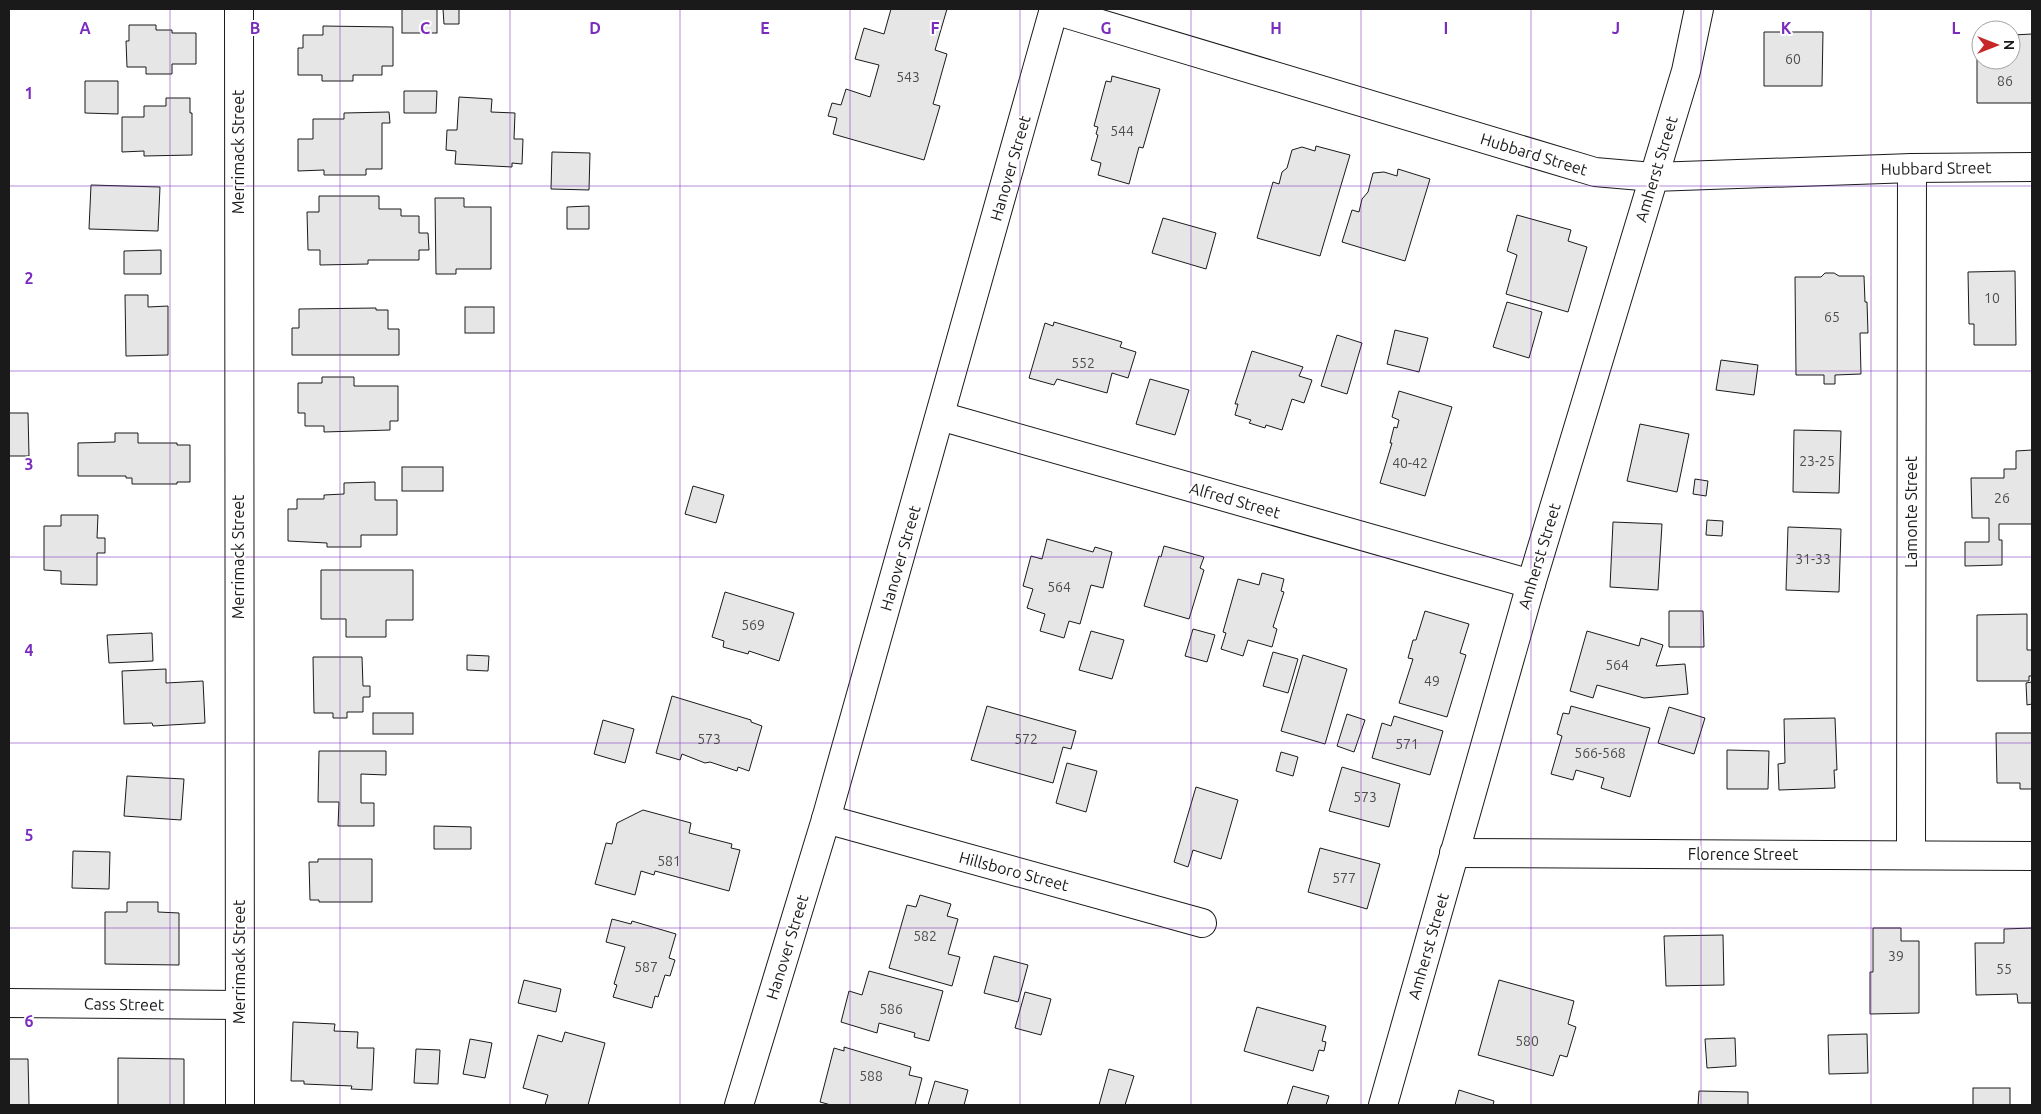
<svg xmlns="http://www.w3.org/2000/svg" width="2041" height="1114" font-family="Ubuntu,sans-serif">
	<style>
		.building { fill: #e6e6e6; stroke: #1a1a1a }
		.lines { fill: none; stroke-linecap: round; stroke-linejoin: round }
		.minor-casing { stroke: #1a1a1a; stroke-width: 30 }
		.tertiary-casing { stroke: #1a1a1a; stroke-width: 30 }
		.minor { stroke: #fff; stroke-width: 28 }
		.tertiary { stroke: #fff; stroke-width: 28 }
		.grid { fill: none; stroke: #7b2cbf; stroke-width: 1; stroke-opacity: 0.55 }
		.labels { text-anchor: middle; stroke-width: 4; stroke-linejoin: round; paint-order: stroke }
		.number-label { font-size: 14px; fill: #4d4d4d }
		.street-label { font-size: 16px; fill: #1a1a1a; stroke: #fff }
		.grid-label { font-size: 16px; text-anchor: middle; font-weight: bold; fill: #7b2cbf; stroke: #fff; stroke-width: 4; stroke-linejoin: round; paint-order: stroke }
	</style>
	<rect width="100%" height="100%" fill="#fff"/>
	<!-- building -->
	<g class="building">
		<rect x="402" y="9" width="35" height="24"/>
		<polygon points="443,9 459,9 459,24 444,24"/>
		<polygon points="891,9 947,9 935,50 947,54 933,104 940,106 924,160 833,134 837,118 828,116 832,103 841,105 846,89 870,97 879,65 855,59 864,28 884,34"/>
		<polygon points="129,25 156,25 156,30 172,30 172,33 196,33 196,64 172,64 172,74 146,74 146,67 127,67 126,41 129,41"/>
		<polygon points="323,26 393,27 393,66 382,66 382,75 353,75 353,81 322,81 322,75 298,75 298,48 303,48 303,35 323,35"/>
		<polygon points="1764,32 1823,32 1822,86 1764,86"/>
		<polygon points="2032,34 2032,103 1977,103 1977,48 1981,48 1981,60 2011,60 2013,35"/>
		<polygon points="1112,76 1160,89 1143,148 1139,147 1129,184 1098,175 1101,163 1091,160 1098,135 1096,134 1098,127 1094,126 1106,81 1111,82"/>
		<polygon points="85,81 118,81 118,114 85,113"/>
		<polygon points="404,91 437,91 436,113 404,113"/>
		<polygon points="459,97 492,99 491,112 515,113 514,139 523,139 522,164 512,163 512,167 455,164 456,151 446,150 447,130 457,130"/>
		<polygon points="166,98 190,98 190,113 192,113 192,155 144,156 144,151 122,152 122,117 144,117 144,106 166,106"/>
		<polygon points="389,112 390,123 382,123 382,169 366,169 366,175 324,175 324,170 298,171 298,139 313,139 313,119 344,119 344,113"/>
		<polygon points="1316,146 1350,155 1320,256 1257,238 1273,182 1279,184 1282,172 1287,168 1292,150 1302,147 1315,151"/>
		<polygon points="552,152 590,153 589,190 551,189"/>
		<polygon points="1398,169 1430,179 1405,261 1342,242 1352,210 1359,212 1362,199 1368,192 1373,173 1384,172 1397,176"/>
		<polygon points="91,185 160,187 158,231 89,229"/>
		<polygon points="319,196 379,196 379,209 401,209 401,216 419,216 419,233 428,233 429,250 419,250 419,260 368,260 368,264 320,265 320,250 308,250 307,212 319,212"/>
		<polygon points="435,198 464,198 464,207 491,207 491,269 456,269 456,274 436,274"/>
		<polygon points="589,206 589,229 567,229 567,207"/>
		<polygon points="1517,215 1571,230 1568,241 1587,247 1568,312 1506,294 1517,255 1507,251"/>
		<polygon points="1163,218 1216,233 1206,269 1152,253"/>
		<polygon points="161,250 161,274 124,274 124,251"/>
		<polygon points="2015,271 2016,345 1974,345 1974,324 1969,324 1968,272"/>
		<polygon points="1825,273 1834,273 1839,276 1864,276 1865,302 1867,302 1868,333 1860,333 1861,374 1835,375 1835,384 1824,384 1824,375 1796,375 1795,277 1821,277"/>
		<polygon points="125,295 148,295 148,307 168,306 168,355 126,356"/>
		<polygon points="1507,302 1542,312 1529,358 1493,347"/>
		<rect x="465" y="307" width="29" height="26"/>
		<polygon points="376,308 376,310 388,310 388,329 399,329 399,355 292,355 292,328 299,328 299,309"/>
		<polygon points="1054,322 1122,342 1120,347 1136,352 1128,378 1112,373 1107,393 1057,379 1054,385 1029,378 1045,323 1053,326"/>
		<polygon points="1395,330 1428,338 1419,372 1387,364"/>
		<polygon points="1337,335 1362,343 1347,394 1321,386"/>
		<polygon points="1252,351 1303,367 1299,376 1312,380 1304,403 1292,399 1282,430 1266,425 1265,428 1249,423 1251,420 1235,415 1238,404 1235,404"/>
		<polygon points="1721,360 1758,365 1754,395 1716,390"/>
		<polygon points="322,377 354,377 354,386 398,386 398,421 390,421 390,430 324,432 324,426 305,426 305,413 298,413 298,383 322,383"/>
		<polygon points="1150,379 1189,390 1175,435 1136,424"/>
		<polygon points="1399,391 1452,407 1425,496 1380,483 1392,443 1390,443 1394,427 1397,428 1399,420 1392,417"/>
		<polygon points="9,413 28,413 29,456 9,456"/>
		<polygon points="1640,424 1689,434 1677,492 1627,481"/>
		<polygon points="1794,430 1841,431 1839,493 1793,492"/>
		<polygon points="115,433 138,433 138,443 177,443 177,445 190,445 190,482 177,482 177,484 132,484 132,478 126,478 126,476 78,476 78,443 115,442"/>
		<polygon points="2032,450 2032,524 1999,524 1999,540 2002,540 2002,565 1965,566 1965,542 1989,542 1989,518 1972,518 1971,478 2004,478 2004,469 2016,469 2016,451"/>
		<rect x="402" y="467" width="41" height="24"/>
		<polygon points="1695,479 1708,481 1706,496 1693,494"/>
		<polygon points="375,482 375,500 397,500 397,535 361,535 361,547 327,547 327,543 288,541 288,509 297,509 297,499 324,499 324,495 344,494 344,483"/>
		<polygon points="693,486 724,495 716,523 685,514"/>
		<polygon points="61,515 98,515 97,538 105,538 105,553 97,553 97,585 61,584 61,571 44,570 44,526 61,526"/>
		<polygon points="1707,520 1723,521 1722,536 1706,535"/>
		<polygon points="1613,522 1662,524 1658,590 1610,587"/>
		<polygon points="1788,527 1841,529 1839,592 1786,590"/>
		<polygon points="1047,539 1093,552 1095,547 1112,552 1103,588 1091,585 1080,624 1069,621 1064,638 1040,631 1045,614 1027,608 1033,589 1023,586 1031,556 1042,559"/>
		<polygon points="1164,546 1204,557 1200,568 1204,570 1189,619 1144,606 1159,556 1161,557"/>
		<polygon points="321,570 413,570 413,620 386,620 386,637 346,637 346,619 321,619"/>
		<polygon points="1262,573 1284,579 1281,591 1284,592 1273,627 1277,629 1272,647 1248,640 1243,656 1221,649 1226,633 1223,632 1238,579 1259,585"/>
		<polygon points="725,592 794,613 779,661 749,651 748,654 723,647 724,641 712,637"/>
		<polygon points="1425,611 1469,624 1460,653 1466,655 1447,717 1399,703 1413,659 1408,658 1413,640 1416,640"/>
		<polygon points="1669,611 1703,611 1704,647 1669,647"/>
		<polygon points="2027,614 2027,650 2032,650 2032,676 2029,676 2029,681 1977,681 1977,615"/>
		<polygon points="1193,629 1215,635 1207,662 1185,656"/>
		<polygon points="1091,631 1124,640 1112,679 1079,670"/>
		<polygon points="1587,631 1639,646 1641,638 1663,645 1656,666 1685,664 1688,694 1644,698 1597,685 1593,698 1570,691"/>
		<polygon points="152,633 153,661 109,663 107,635"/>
		<polygon points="1273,652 1298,659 1288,693 1263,686"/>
		<polygon points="467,655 489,656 488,671 467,670"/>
		<polygon points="1303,655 1347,669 1325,744 1281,731"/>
		<polygon points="313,657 362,657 363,686 370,686 370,697 363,697 363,712 347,712 347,718 333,718 333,713 314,713"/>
		<polygon points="166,669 166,683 203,681 205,723 153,726 152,723 124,724 122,671"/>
		<polygon points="2032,682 2032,704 2027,705 2026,683"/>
		<polygon points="672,696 751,720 751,722 762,726 749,771 738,767 737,771 710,762 705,763 682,754 680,760 656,753"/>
		<polygon points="987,706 1076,731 1071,749 1063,747 1053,783 971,760"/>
		<polygon points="1571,706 1650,728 1630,797 1601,788 1604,778 1576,770 1573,780 1551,774 1562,736 1557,734 1563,713 1569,714"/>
		<polygon points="1669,707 1705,718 1694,754 1658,743"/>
		<rect x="373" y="713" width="40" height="21"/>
		<polygon points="1347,714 1365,720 1354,752 1337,746"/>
		<polygon points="1394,716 1443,731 1430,775 1372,758 1382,723 1391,726"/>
		<polygon points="1835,718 1837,770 1834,770 1835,788 1779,790 1778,764 1785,763 1784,719"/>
		<polygon points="603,720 634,729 625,763 594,754"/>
		<polygon points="1996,733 2032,733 2032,789 2020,789 2020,783 1997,783"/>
		<polygon points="1727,750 1769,751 1768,789 1727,789"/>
		<polygon points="319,751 386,751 386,775 361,774 361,803 374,803 374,826 338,826 339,802 318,802"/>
		<polygon points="1281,752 1298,757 1293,776 1276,771"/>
		<polygon points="1067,763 1097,771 1086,812 1056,803"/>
		<polygon points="1342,767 1400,784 1389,827 1329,811"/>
		<polygon points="127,776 184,779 181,820 124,816"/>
		<polygon points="1196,787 1238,800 1221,859 1193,850 1188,867 1174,862"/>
		<polygon points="643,810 691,823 689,833 732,844 731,848 740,850 729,891 655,871 654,875 641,871 635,895 595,884 606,843 612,844 617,823"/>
		<polygon points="434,826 471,827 471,849 434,849"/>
		<polygon points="1320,848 1380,864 1367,909 1308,892"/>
		<polygon points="73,851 110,852 109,889 72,888"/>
		<polygon points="318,859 372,859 372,902 319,902 319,900 310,900 309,862 318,862"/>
		<polygon points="920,895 951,904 947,916 958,919 948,954 960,957 952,986 889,968 907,905 916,907"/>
		<polygon points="127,902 158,902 158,912 179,913 179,965 105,964 105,912 127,912"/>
		<polygon points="612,919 631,924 632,921 676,934 669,958 675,960 670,976 665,975 658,997 655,996 652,1008 613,997 617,985 614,984 625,947 606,942"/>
		<polygon points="1873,928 1901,928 1901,941 1919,941 1919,1013 1870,1014 1870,972 1873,972"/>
		<polygon points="2032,928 2032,1003 2018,1003 2017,994 1976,995 1975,943 2004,943 2004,929"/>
		<polygon points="1723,935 1724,985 1666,986 1664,936"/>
		<polygon points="994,956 1028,965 1018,1002 984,993"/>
		<polygon points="869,971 943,991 929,1041 914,1037 915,1033 879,1023 877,1033 841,1022 849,991 862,995"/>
		<polygon points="524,980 561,989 556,1012 518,1003"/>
		<polygon points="1499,980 1574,1001 1568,1024 1576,1027 1567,1057 1560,1055 1553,1076 1478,1055"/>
		<polygon points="1025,992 1051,999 1041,1035 1015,1028"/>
		<polygon points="1257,1007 1326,1026 1322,1041 1326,1042 1324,1051 1319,1050 1313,1071 1244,1051"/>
		<polygon points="293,1022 335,1024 334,1031 358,1032 357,1048 374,1048 372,1090 351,1089 352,1086 304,1084 304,1081 291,1081"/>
		<polygon points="565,1032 605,1043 588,1105 545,1105 548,1095 523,1088 538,1035 562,1042"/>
		<polygon points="1867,1034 1868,1073 1829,1074 1828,1035"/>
		<polygon points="1735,1038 1736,1066 1707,1068 1705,1039"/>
		<polygon points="470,1039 492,1043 485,1078 463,1074"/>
		<polygon points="844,1047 911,1067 909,1075 922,1078 915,1105 831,1105 820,1102 834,1048 844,1051"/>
		<polygon points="416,1049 440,1050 438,1084 414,1083"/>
		<polygon points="118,1058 184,1059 184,1105 118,1105"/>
		<polygon points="9,1059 28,1059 29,1105 9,1105"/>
		<polygon points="1109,1069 1134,1076 1125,1105 1099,1105"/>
		<polygon points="935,1081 968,1090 964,1105 928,1105"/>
		<polygon points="1293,1086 1329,1096 1326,1105 1287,1105"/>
		<rect x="1973" y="1088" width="37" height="17"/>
		<polygon points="1459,1090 1494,1101 1493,1105 1455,1105"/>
		<polygon points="1699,1091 1748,1092 1748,1105 1698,1105"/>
	</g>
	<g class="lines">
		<!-- minor casing -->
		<g class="minor-casing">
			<g id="minor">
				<polyline points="239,9 240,1105"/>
				<polyline points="1054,10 1595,172 1653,177 1912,168 2032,167"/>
				<polyline points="940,416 1531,584"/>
				<polyline points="826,819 1202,923"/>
				<polyline points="1454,853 2032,856"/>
				<polyline points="1911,855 1912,168"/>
				<polyline points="9,1003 239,1005"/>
				<polyline points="1383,1105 1531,584 1686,71 1699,9"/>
			</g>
		</g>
		<!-- tertiary casing -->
		<g class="tertiary-casing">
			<polyline id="tertiary" points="739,1105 826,819 1054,9"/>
		</g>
		<!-- minor -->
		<use href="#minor" class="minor"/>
		<!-- tertiary -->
		<use href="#tertiary" class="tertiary"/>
	</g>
	<!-- grid -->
	<path class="grid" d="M170,9V1105M340,9V1105M510,9V1105M680,9V1105M850,9V1105M1020,9V1105M1191,9V1105M1361,9V1105M1531,9V1105M1701,9V1105M1871,9V1105M9,186H2032M9,371H2032M9,557H2032M9,743H2032M9,928H2032"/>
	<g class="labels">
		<!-- number labels -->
		<g class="number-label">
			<text x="1793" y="64">60</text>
			<text x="908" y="82">543</text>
			<text x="2005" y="86">86</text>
			<text x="1122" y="136">544</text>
			<text x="1992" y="303">10</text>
			<text x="1832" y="322">65</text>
			<text x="1083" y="368">552</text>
			<text x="1817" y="466">23-25</text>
			<text x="1410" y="468">40-42</text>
			<text x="2002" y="503">26</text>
			<text x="1813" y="564">31-33</text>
			<text x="1059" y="592">564</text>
			<text x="753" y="630">569</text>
			<text x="1617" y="670">564</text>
			<text x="1432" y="686">49</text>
			<text x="709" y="744">573</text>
			<text x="1026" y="744">572</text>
			<text x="1407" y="749">571</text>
			<text x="1600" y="758">566-568</text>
			<text x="1365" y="802">573</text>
			<text x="669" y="866">581</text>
			<text x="1344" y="883">577</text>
			<text x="925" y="941">582</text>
			<text x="1896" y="961">39</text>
			<text x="646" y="972">587</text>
			<text x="2004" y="974">55</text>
			<text x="891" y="1014">586</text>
			<text x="1527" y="1046">580</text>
			<text x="871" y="1081">588</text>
		</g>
		<!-- street labels -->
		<g class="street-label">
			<text transform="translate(238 152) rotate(-90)" y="6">Merrimack Street</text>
			<text transform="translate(1534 154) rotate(17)" y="6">Hubbard Street</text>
			<text transform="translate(1010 168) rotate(-74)" y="6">Hanover Street</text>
			<text transform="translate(1936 168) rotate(-1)" y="6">Hubbard Street</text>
			<text transform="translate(1656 169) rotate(-73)" y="6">Amherst Street</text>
			<text transform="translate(1235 500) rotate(16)" y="6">Alfred Street</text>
			<text transform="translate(1911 512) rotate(-90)" y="6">Lamonte Street</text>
			<text transform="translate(1539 556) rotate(-73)" y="6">Amherst Street</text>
			<text transform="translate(238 557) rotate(-90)" y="6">Merrimack Street</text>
			<text transform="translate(900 558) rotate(-74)" y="6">Hanover Street</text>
			<text x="1743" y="860">Florence Street</text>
			<text transform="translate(1014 871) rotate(15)" y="6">Hillsboro Street</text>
			<text transform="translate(1428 946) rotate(-74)" y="6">Amherst Street</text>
			<text transform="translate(787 947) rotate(-73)" y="6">Hanover Street</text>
			<text transform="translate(239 962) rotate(-90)" y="6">Merrimack Street</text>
			<text transform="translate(124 1004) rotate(1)" y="6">Cass Street</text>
		</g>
	</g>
	<g class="grid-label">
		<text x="85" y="34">A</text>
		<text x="255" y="34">B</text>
		<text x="425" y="34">C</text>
		<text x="595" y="34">D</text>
		<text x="765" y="34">E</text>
		<text x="935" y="34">F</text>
		<text x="1106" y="34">G</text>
		<text x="1276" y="34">H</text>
		<text x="1446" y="34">I</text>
		<text x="1616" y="34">J</text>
		<text x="1786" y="34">K</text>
		<text x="1956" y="34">L</text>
		<text x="29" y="99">1</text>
		<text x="29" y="284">2</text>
		<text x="29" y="470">3</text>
		<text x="29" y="656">4</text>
		<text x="29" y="841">5</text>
		<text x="29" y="1027">6</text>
	</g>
	<!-- border -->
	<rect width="2041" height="1114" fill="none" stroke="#1a1a1a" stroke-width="20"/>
	<!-- north arrow -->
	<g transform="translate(1996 45) rotate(90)"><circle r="24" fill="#ffffff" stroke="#a3a3a3"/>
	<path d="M0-4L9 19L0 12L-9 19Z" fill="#c62828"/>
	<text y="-8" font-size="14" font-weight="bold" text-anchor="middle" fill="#1a1a1a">N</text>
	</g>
</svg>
